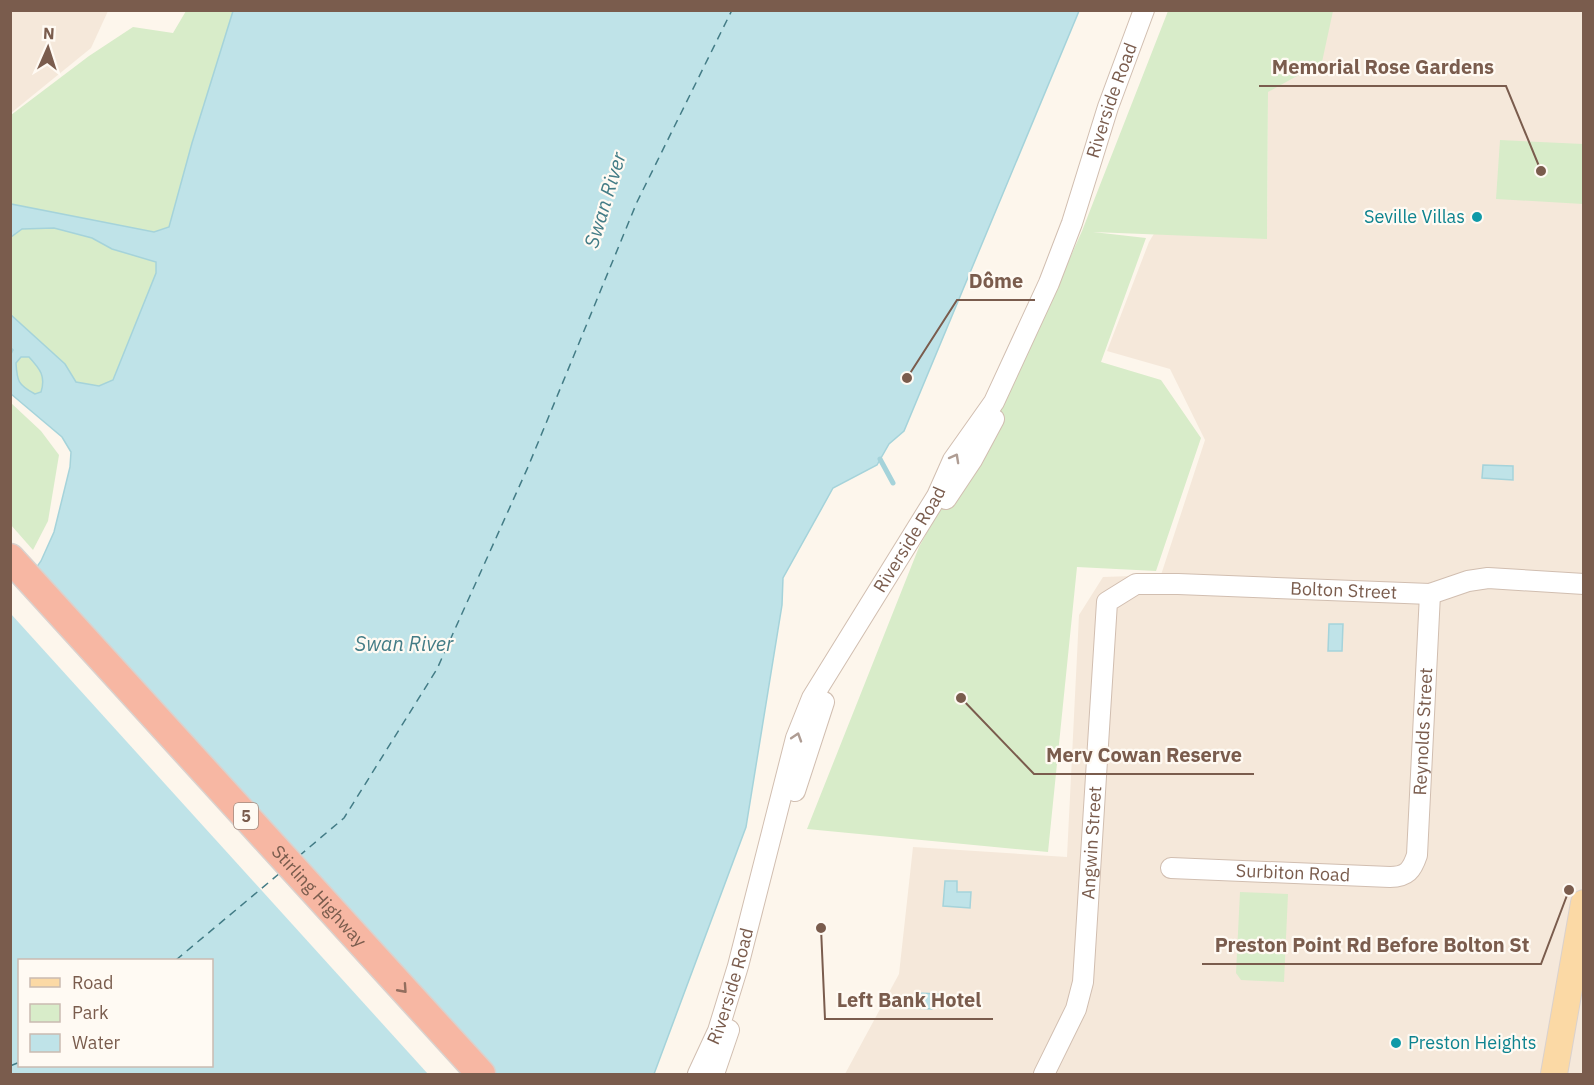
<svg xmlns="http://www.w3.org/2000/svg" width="1594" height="1085" font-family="'IBM Plex Sans',sans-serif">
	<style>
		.residential { fill: #f5e8da }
		.green { fill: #d8ecc9 }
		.water { fill: #bfe3e8; stroke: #a5d3da; stroke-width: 1.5; fill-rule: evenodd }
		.pier { fill: #fdf6ec }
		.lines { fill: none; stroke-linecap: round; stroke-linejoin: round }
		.stream { stroke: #a5d3da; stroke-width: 5 }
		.ferry { stroke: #437c86; stroke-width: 1.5; stroke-dasharray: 8 6; stroke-linecap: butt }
		.minor-casing { stroke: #d1beb0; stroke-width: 22 }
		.major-casing { stroke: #dad1cd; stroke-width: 28 }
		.highway-casing { stroke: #dad1cd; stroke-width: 31 }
		.minor { stroke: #fff; stroke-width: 20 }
		.major { stroke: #fbd9a5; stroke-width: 26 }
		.highway { stroke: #f7b7a3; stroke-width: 28 }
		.oneway { stroke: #af9d94 }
		.oneway2 { stroke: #936e5e }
		.culture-dot { fill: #0f9aa8; stroke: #fffaf3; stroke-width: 2 }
		.labels { text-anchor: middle; stroke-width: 4.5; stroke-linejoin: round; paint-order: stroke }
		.shield { fill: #fffaf3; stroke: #a28b7f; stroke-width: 1.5 }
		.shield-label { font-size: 16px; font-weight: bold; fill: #7a5c4d }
		.street-label { font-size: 18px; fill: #7a5c4d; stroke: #fffaf3 }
		.culture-label { font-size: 18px; fill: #0d838f; stroke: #fffaf3; text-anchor: end }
		.water-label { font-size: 20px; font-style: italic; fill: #437c86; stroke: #fffaf3 }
		.leader { fill: none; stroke: #7a5c4d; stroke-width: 2 }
		.callout-dot { fill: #7a5c4d; stroke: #fffaf3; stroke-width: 2 }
		.callout-label { font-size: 20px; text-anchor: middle; font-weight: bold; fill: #7a5c4d; stroke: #fffaf3; stroke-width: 4.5; stroke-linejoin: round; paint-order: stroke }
	</style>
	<rect width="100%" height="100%" fill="#fdf6ec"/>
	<!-- residential -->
	<g class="residential">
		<polygon points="11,10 108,11 91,48 11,113"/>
		<polygon points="1283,11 1583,11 1583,1074 845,1074 899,974 913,847 1067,857 1079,615 1103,577 1161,575 1205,440 1170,369 1107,351 1149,242 1155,232 1267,238 1268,92"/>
	</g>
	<!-- green -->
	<g class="green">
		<polygon points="186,11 233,11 192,143 170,227 154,232 11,204 11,115 89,56 133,27 173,33"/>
		<polygon points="1168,11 1333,11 1322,62 1268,92 1267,239 1093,232 1146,238 1101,362 1161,380 1201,438 1156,571 1077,567 1048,852 807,829 919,547 1034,338 1082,231"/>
		<polygon points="1500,140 1583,144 1583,204 1496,199"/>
		<polygon points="54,228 92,238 112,249 156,261 156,273 113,380 99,386 76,383 65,364 11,315 11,237 22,229"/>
		<path d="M21,357H30C40,369 46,376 41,392L35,394C18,385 17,381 16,363Z"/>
		<polygon points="11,403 41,431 59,455 48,521 33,550 11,525"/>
		<polygon points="1240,892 1288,894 1284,982 1241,980 1236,973"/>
	</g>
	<!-- water -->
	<g class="water">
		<path d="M233,11H1079L904,431L889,444L877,465L833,488L783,578L782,605L746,827L654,1074H11V604L41,561L54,532L70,467L71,452L62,437L11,394L10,356L13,350L11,348V315L65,364L76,382L99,386L113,380L156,273V262L112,249L92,238L54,228L22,229L11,237V204L154,232L169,227L192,143ZM21,357H29C40,369 46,376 41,392L35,394C18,385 17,381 16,363ZM20,960H212V1066H20Z"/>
		<polygon points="1483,465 1513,466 1513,480 1482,478"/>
		<polygon points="1329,624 1343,624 1342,651 1328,651"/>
		<polygon points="945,881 957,881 957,892 971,892 970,908 943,906"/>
		<polygon points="915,993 942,994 941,1000 932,1000 932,1009 914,1008"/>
	</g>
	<!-- pier -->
	<polygon class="pier" points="34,565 496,1074 428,1074 11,614 10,598"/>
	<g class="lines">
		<!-- stream -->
		<polyline class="stream" points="880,459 893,483"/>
		<!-- ferry -->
		<g class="ferry">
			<polyline points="299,856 344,818 437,669 528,467 637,202 732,10"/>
			<polyline points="176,960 280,873"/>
			<polyline points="10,1066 20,1062"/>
		</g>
		<!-- minor casing -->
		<g class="minor-casing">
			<g id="minor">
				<polyline points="946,499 972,460 994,419"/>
				<polyline points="795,791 824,702"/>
				<path id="s1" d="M1171,868L1390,877C1407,877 1412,870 1417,855L1430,594"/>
				<path id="s2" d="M698,1074L718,1031L738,966L796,738L812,698L937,496L953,460L994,402L1049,283L1072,223L1108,107L1144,10"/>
				<polyline points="714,1074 729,1030"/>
				<path id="s3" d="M1044,1074L1076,1009L1083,982L1107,602L1136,584H1178L1430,594L1468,581L1488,578L1584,584"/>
			</g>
		</g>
		<!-- major casing -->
		<g class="major-casing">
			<polyline id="major" points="1554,1074 1584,903"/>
		</g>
		<!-- highway casing -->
		<g class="highway-casing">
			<g id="highway">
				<path id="s4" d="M10,558L481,1074"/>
			</g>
		</g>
		<!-- minor -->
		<use href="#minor" class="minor"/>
		<!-- major -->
		<use href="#major" class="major"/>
		<!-- highway -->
		<use href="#highway" class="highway"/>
	</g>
	<!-- one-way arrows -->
	<defs><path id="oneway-chevron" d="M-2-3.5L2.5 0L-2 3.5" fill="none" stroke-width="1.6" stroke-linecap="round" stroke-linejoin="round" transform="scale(1.5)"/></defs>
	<g class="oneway">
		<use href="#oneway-chevron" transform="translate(955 458) rotate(-61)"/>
		<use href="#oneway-chevron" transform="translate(797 737) rotate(-72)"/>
	</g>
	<use class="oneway2" href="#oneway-chevron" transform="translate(403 989) rotate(48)"/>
	<!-- markers -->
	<g class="culture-dot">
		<circle cx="1477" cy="217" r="6"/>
		<circle cx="1396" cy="1043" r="6"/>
	</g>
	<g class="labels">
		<!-- shield labels -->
		<rect class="shield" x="234" y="803" width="24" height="26" rx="4.5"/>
		<g class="shield-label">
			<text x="246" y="822">5</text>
		</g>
		<!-- street labels -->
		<g class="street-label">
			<text dy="6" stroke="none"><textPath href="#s2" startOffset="1066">Riverside Road</textPath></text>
			<text dy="6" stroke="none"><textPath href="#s2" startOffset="580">Riverside Road</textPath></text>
			<text dy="6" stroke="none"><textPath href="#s3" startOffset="723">Bolton Street</textPath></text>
			<text dy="6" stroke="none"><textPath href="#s1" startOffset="381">Reynolds Street</textPath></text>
			<text dy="6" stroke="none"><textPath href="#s3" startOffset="240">Angwin Street</textPath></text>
			<text dy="6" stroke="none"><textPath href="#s1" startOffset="122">Surbiton Road</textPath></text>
			<text dy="6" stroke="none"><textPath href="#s4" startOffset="458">Stirling Highway</textPath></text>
			<text dy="6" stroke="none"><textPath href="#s2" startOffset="94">Riverside Road</textPath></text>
		</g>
		<!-- culture labels -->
		<g class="culture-label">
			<text x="1465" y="223">Seville Villas</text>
			<text x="1408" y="1049" text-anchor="start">Preston Heights</text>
		</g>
		<!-- water labels -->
		<g class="water-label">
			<text transform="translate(605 200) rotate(-73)" y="7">Swan River</text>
			<text x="404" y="651">Swan River</text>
		</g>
	</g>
	<!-- callouts -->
	<path class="leader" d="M1541 171L1506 86H1259M907 378L957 300H1035M961 698L1034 774H1254M1569 890L1541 964H1202M821 928L825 1019H993"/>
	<g class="callout-dot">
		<circle cx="1541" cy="171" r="6"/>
		<circle cx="907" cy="378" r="6"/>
		<circle cx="961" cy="698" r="6"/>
		<circle cx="1569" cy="890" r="6"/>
		<circle cx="821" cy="928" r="6"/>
	</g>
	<g class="callout-label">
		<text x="1383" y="74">Memorial Rose Gardens</text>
		<text x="996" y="288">Dôme</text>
		<text x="1144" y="762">Merv Cowan Reserve</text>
		<text x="1372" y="952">Preston Point Rd Before Bolton St</text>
		<text x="909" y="1007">Left Bank Hotel</text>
	</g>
	<!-- border -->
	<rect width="1594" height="1085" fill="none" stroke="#7a5c4d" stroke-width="24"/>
	<!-- legend -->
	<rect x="18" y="959" width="195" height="108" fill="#fffaf3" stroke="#cabbb1" stroke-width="1.5"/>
	<rect x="30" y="978" width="30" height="9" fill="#fbd9a5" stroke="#cabbb1" stroke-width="1.5"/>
	<text x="72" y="989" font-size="18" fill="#7a5c4d">Road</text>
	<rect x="30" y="1004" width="30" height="18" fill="#d8ecc9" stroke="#cabbb1" stroke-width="1.5"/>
	<text x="72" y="1019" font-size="18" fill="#7a5c4d">Park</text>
	<rect x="30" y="1034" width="30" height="18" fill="#bfe3e8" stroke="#cabbb1" stroke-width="1.5"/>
	<text x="72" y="1049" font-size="18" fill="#7a5c4d">Water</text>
	<!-- north arrow -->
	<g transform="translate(48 48) rotate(3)" stroke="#fffaf3" stroke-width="4.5" paint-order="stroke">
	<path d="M0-4.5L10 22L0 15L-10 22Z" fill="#7a5c4d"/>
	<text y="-9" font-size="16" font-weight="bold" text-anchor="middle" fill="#7a5c4d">N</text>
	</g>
</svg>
